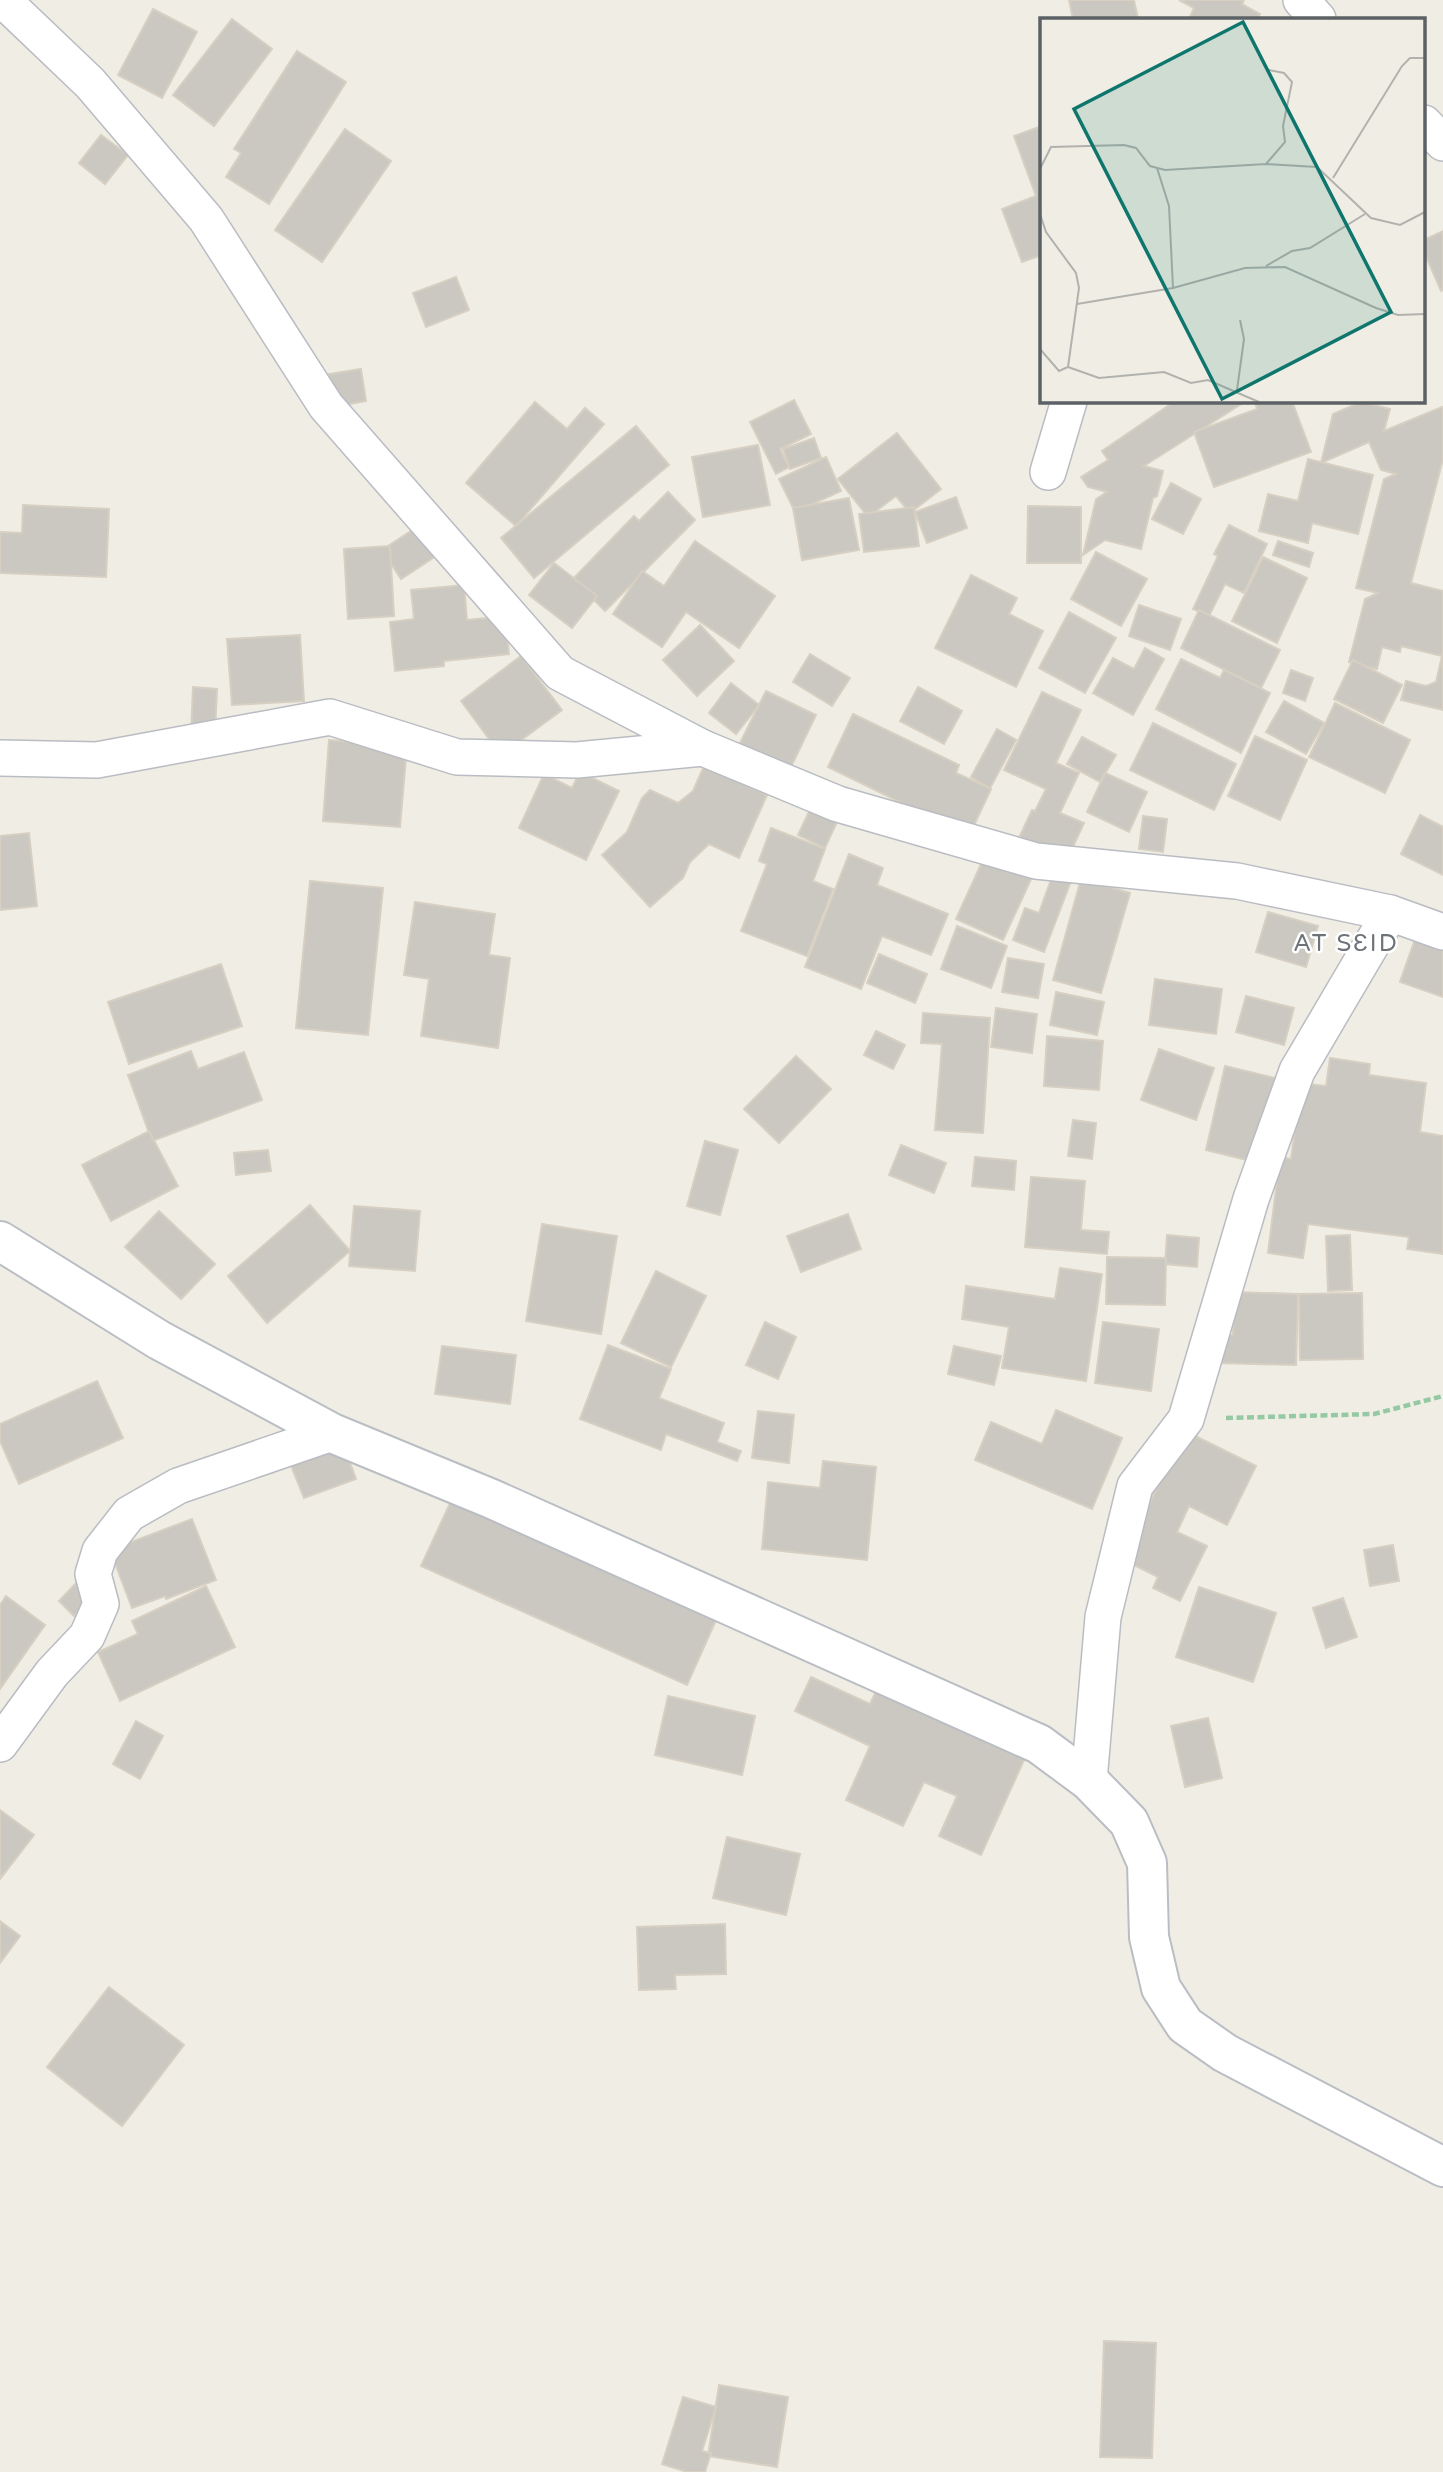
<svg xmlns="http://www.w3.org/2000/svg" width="1443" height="2472" font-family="'Varela Round',sans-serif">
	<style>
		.building { fill: #cbc8c1; stroke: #d6cfc2; stroke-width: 2 }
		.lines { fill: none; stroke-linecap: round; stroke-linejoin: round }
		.street-casing { stroke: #b9bcc2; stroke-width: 38 }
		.secondary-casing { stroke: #babec4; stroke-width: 42 }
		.path { stroke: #95c9a4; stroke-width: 4.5; stroke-dasharray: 7 3.5; stroke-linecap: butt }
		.street { stroke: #fff; stroke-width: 35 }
		.secondary { stroke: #fff; stroke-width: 38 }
		.labels { text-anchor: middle; stroke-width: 5; stroke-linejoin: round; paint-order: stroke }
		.quarter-label { font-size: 24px; letter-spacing: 2px; fill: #6d7379; stroke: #fff }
		.inset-road { fill: none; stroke: #b1b2ae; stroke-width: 2 }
		.view { fill: #0f766e; fill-opacity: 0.15; stroke: #0f766e; stroke-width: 3.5 }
		.inset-edge { fill: none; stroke: #5c6166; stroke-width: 3.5 }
	</style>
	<rect width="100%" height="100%" fill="#f0eee4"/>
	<!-- building -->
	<g class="building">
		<polygon points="1069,0 1134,0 1138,19 1073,19"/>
		<polygon points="1179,0 1244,0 1242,4 1260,14 1257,19 1189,19 1194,8"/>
		<polygon points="153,9 197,32 162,98 118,75"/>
		<polygon points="232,19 272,49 214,126 173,95"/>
		<polygon points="297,51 346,82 269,204 226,177 241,153 234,149"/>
		<polygon points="1042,126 1042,255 1022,262 1002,209 1036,196 1014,136"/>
		<polygon points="345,129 391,161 322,262 275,230"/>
		<polygon points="101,135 128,155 105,184 79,163"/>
		<polygon points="1443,231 1443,290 1441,291 1424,252 1424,240"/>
		<polygon points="456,277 469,310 426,327 413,293"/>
		<polygon points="361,369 366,401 334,407 329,374"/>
		<polygon points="794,400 811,434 780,449 789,467 776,474 750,422"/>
		<polygon points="1175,401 1246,401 1144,466 1163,471 1157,496 1153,498 1141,549 1105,540 1083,555 1096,499 1107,492 1088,487 1081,477 1108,460 1102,451"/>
		<polygon points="1259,401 1292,401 1311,452 1214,487 1194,432 1257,409 1255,402"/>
		<polygon points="535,402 567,429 585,408 604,424 516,526 466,483"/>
		<polygon points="1361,402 1390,409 1384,431 1442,407 1443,409 1443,459 1411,583 1443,591 1443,710 1401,700 1406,681 1426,686 1436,682 1442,656 1401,646 1400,652 1382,647 1377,669 1349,662 1365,599 1378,593 1356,588 1384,479 1396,474 1381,470 1369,442 1321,463 1333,414"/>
		<polygon points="636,426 669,465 534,578 501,538"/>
		<polygon points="897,433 941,489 910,513 896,496 868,517 838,479"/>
		<polygon points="814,438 821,458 790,469 783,449"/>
		<polygon points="758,445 770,505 703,517 692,457"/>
		<polygon points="826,457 841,491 795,512 779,479"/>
		<polygon points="1308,459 1373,475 1358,534 1312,523 1308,543 1259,531 1268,494 1298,501"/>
		<polygon points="1171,483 1201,499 1183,534 1152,519"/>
		<polygon points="668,492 695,520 605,611 573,579 634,516 639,521"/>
		<polygon points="956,497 967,528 927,543 915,512"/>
		<polygon points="849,498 859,550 802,560 793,508"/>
		<polygon points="23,505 109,509 106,577 0,573 0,532 22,533"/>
		<polygon points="1028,506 1081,507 1081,563 1027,563"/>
		<polygon points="914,507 919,546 864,552 859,514"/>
		<polygon points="420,525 439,554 401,579 382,550"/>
		<polygon points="1229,525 1267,544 1244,593 1225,584 1209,616 1193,609 1218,556 1214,554"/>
		<polygon points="695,541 775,596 739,648 686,612 662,647 613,614 642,571 664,586"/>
		<polygon points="1278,541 1313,553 1309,567 1273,555"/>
		<polygon points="390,546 394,616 348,619 344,549"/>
		<polygon points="1096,552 1147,579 1121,626 1071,599"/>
		<polygon points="1263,557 1307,578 1277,643 1232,621"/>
		<polygon points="554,563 597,596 572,628 529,595"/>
		<polygon points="971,575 1017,598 1009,614 1043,631 1016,687 935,648"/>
		<polygon points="464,585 467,620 505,616 509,654 444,661 444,666 395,671 390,622 414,619 411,590"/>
		<polygon points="1139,605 1181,619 1170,650 1129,636"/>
		<polygon points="1199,610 1280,650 1261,688 1181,648"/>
		<polygon points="1069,612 1116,638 1085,693 1039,668"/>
		<polygon points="700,625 734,661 697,696 663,660"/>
		<polygon points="300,635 304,701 232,705 227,639"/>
		<polygon points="1145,648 1164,659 1133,715 1093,693 1113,658 1134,669"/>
		<polygon points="810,654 850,678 832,706 793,682"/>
		<polygon points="521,656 562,710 501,755 461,701"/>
		<polygon points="1181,659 1220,678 1224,670 1270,693 1241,753 1156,709"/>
		<polygon points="1353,660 1402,685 1383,723 1334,699"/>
		<polygon points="1291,670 1313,678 1305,701 1283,693"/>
		<polygon points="731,683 759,705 736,734 709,713"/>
		<polygon points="193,687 217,689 215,734 191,733"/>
		<polygon points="918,687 962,711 944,744 900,721"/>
		<polygon points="766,691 816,715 790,769 739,745"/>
		<polygon points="1042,692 1081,710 1056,763 1079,773 1060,813 1084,823 1066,862 1018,840 1032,810 1035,811 1046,789 1004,770"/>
		<polygon points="1284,701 1324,723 1306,754 1266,732"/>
		<polygon points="1335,703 1410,740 1385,793 1309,757"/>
		<polygon points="853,714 959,765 956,773 991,789 969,836 828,767"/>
		<polygon points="1153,723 1236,764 1214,810 1130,770"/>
		<polygon points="997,729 1016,740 990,788 971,777"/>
		<polygon points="1255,736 1307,760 1280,820 1228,796"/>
		<polygon points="1082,737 1116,755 1100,782 1067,764"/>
		<polygon points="329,740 407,746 400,827 323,821"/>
		<polygon points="704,766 767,795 739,858 709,844 690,862 683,878 650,907 602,855 627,832 642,798 650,790 678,803 693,791"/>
		<polygon points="580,772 619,791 586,860 519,828 544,774 572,788"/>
		<polygon points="1105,773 1147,792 1129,832 1087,812"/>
		<polygon points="815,799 842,811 825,848 798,835"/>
		<polygon points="1420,815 1443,827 1443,875 1401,854"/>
		<polygon points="1143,816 1167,819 1163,852 1139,849"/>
		<polygon points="771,828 825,849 813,881 833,889 807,956 741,931 767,864 759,861"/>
		<polygon points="29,833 37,906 0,910 0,836"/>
		<polygon points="986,853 1033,875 1003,940 956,919"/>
		<polygon points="849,854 883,868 877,885 948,914 931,955 882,936 861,989 805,967"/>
		<polygon points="1053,874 1071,881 1044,952 1013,940 1025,908 1039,913"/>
		<polygon points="1081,879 1130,893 1101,993 1053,980"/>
		<polygon points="310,881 383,888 368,1035 296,1028"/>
		<polygon points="415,902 495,914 489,955 510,958 498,1048 421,1036 429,979 404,975"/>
		<polygon points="1268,912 1318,926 1306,967 1256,952"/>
		<polygon points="1420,925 1443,933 1443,997 1400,982"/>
		<polygon points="957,926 1007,946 991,988 941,969"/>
		<polygon points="879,954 927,974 915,1003 867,983"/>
		<polygon points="1008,958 1044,964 1038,998 1002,992"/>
		<polygon points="221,964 242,1026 129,1064 108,1002"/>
		<polygon points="1155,979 1222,989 1216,1034 1149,1025"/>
		<polygon points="1056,992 1104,1002 1097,1035 1050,1025"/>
		<polygon points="1246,996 1294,1008 1284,1045 1236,1032"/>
		<polygon points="996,1008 1037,1014 1032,1053 991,1047"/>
		<polygon points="923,1013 990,1018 983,1133 935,1130 942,1044 921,1043"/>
		<polygon points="876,1031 905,1045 893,1069 864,1055"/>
		<polygon points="1047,1036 1103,1041 1099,1090 1044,1086"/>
		<polygon points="1159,1049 1214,1068 1196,1120 1141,1100"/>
		<polygon points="191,1051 198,1069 244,1052 262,1100 152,1141 128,1075"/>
		<polygon points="796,1056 831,1089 779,1143 744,1109"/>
		<polygon points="1330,1058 1370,1064 1369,1075 1426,1083 1420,1132 1443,1136 1443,1254 1407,1249 1409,1237 1308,1224 1303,1258 1268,1253 1280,1157 1291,1159 1301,1083 1326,1086"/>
		<polygon points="1225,1066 1275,1078 1255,1162 1206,1150"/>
		<polygon points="1073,1120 1096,1123 1092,1159 1068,1156"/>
		<polygon points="149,1131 178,1186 111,1221 82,1165"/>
		<polygon points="705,1141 738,1150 720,1215 687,1206"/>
		<polygon points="901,1145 946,1163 934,1193 889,1175"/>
		<polygon points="268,1150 271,1171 236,1175 234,1153"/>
		<polygon points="975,1157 1016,1161 1014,1190 972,1186"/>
		<polygon points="1031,1177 1085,1181 1081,1230 1109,1232 1107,1254 1025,1247"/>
		<polygon points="310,1205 350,1251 267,1323 228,1276"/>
		<polygon points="354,1206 420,1211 415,1271 349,1266"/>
		<polygon points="159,1211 215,1264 181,1299 125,1247"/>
		<polygon points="848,1214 861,1249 801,1272 787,1236"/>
		<polygon points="542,1224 617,1236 601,1334 526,1321"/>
		<polygon points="1167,1235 1199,1238 1197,1267 1165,1264"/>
		<polygon points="1350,1235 1352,1290 1328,1291 1326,1236"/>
		<polygon points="1107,1257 1166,1258 1165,1305 1106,1304"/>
		<polygon points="1060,1268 1102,1274 1086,1381 1002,1368 1009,1327 962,1319 966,1286 1055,1299"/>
		<polygon points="656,1271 706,1296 671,1367 621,1343"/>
		<polygon points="1234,1292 1298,1294 1296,1365 1218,1363 1219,1335 1233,1335"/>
		<polygon points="1362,1293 1363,1359 1300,1360 1299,1294"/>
		<polygon points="765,1322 796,1337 778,1379 746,1365"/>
		<polygon points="1103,1322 1159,1329 1151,1391 1095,1383"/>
		<polygon points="608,1345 671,1369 659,1398 724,1423 717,1442 741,1451 737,1461 666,1434 661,1450 580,1419"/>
		<polygon points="442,1346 516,1355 510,1404 435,1394"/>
		<polygon points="954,1346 1001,1356 994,1385 948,1374"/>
		<polygon points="97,1381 123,1438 19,1484 0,1441 0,1424"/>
		<polygon points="1056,1410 1122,1438 1092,1509 975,1460 991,1422 1042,1444"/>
		<polygon points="758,1411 794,1415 789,1463 752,1458"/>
		<polygon points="1185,1431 1256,1466 1227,1525 1189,1506 1177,1532 1207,1546 1180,1601 1153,1588 1158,1577 1122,1559"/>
		<polygon points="343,1444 356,1479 304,1498 290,1463"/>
		<polygon points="823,1461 876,1467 867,1560 762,1549 768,1482 820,1488"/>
		<polygon points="451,1501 488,1518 493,1506 721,1609 687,1685 421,1566"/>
		<polygon points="192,1519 216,1580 166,1599 165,1596 132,1608 110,1550"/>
		<polygon points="1393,1545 1399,1581 1370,1586 1364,1550"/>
		<polygon points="79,1580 94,1595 74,1616 59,1601"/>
		<polygon points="206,1586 235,1647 120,1701 98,1652 138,1634 132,1621"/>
		<polygon points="1199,1587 1276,1613 1253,1682 1176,1657"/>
		<polygon points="6,1596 45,1625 0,1689 0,1605"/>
		<polygon points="1343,1598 1357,1637 1326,1648 1313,1608"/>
		<polygon points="811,1677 870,1704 881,1681 1029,1749 981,1855 939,1836 957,1796 924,1782 903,1826 846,1800 870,1746 795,1711"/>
		<polygon points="668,1696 755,1716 742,1775 655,1755"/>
		<polygon points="1208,1718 1222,1778 1185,1787 1171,1726"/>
		<polygon points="136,1721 163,1736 140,1779 113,1764"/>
		<polygon points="0,1810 34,1835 0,1879"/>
		<polygon points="727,1837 800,1854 786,1915 713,1898"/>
		<polygon points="0,1921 20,1936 0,1963"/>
		<polygon points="725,1924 726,1974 675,1975 676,1989 639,1990 637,1927"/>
		<polygon points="109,1987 184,2045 122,2126 47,2067"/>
		<polygon points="1104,2341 1156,2343 1152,2458 1100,2457"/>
		<polygon points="719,2385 788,2397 777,2467 708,2456"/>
		<polygon points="683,2397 716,2407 702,2451 711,2453 705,2472 687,2472 662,2464"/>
	</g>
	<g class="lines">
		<!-- street casing -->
		<g class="street-casing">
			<g id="street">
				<polyline points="3,0 90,83 206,219 326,406 560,673 703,748 838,804 1036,861 1237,881 1390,913 1443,932"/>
				<polyline points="1301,0 1318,19"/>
				<polyline points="1424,123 1443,143"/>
				<polyline points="1048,472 1069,401"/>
				<polyline points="0,758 97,760 330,717 457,757 577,760 703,748"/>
				<polyline points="0,1744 52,1673 87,1636 101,1604 93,1574 100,1551 129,1514 178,1486 332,1433"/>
				<polyline points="1089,1781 1103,1617 1135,1486 1186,1419 1251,1199 1297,1071 1390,913"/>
			</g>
		</g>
		<!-- secondary casing -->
		<g class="secondary-casing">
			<polyline id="secondary" points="0,1241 159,1340 332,1433 492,1499 1039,1744 1089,1781 1129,1822 1147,1863 1149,1937 1161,1988 1185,2025 1225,2053 1443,2167"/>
		</g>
		<!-- path -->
		<polyline class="path" points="1226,1418 1374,1414 1443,1396"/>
		<!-- street -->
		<use href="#street" class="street"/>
		<!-- secondary -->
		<use href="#secondary" class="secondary"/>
	</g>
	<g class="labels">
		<!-- quarter labels -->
		<g class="quarter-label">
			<text x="1346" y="951">AT SƐID</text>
		</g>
	</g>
	<!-- overview -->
	<g transform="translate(1040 18)">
		<rect width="385" height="385" fill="#f0eee4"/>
		<path class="inset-road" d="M226,146L245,124L243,108L252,64L244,55L229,52M117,150L129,188L133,270M0,151L11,129L84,127L96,130L110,148L125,152L226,146L277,149L331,200L360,207L385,194M293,160L362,48L370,40H385M0,196L6,214L36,255L39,270L28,349L19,353L0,331M226,248L252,233L270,230L325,196M37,286L133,270L205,250L245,249L336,290L358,297L385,296M28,349L59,360L124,354L151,365L168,362L219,384M197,372L204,321L200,302"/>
		<path class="view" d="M203,4L351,294L182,381L34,91Z"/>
		<rect width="385" height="385" class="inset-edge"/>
	</g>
</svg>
